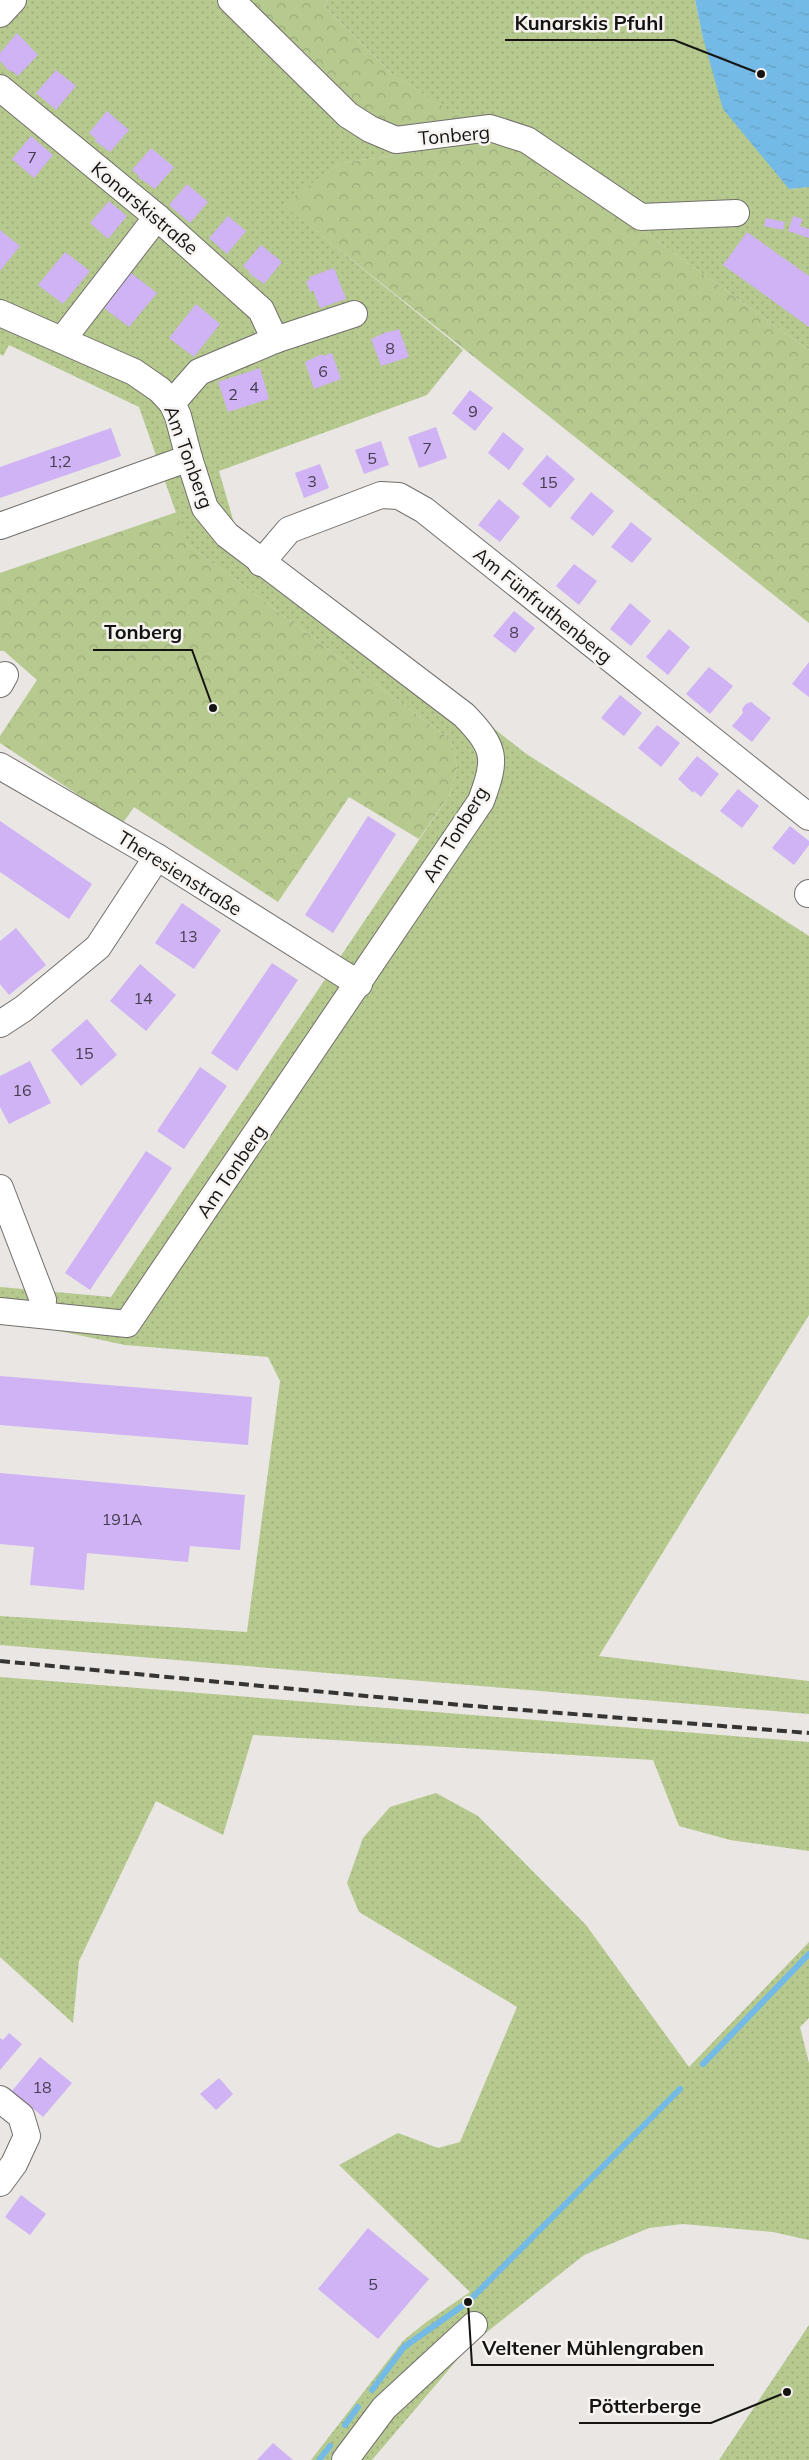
<svg xmlns="http://www.w3.org/2000/svg" width="809" height="2460" font-family="Mulish,sans-serif">
	<style>
		.grass { fill: url(#grass-dots) }
		.forest { fill: url(#forest-crowns) }
		.water { fill: url(#water-ripples) }
		.lines { fill: none; stroke-linecap: round; stroke-linejoin: round }
		.stream { stroke: #74bae6; stroke-width: 6 }
		.building { fill: #cfb3f5 }
		.minor-casing { stroke: #726f6d; stroke-width: 28 }
		.minor { stroke: #fff; stroke-width: 26 }
		.rail { stroke: #363534; stroke-width: 4; stroke-dasharray: 10 5; stroke-linecap: butt }
		.labels { text-anchor: middle; stroke-width: 5; stroke-linejoin: round; paint-order: stroke }
		.number-label { font-size: 16px; fill: #443c4c }
		.street-label { font-size: 19px; fill: #151413; stroke: #f6f3f0 }
		.leader { fill: none; stroke: #151413; stroke-width: 2 }
		.callout-dot { fill: #151413; stroke: #f6f3f0; stroke-width: 2 }
		.callout-label { font-size: 20px; text-anchor: middle; font-weight: bold; fill: #151413; stroke: #f6f3f0; stroke-width: 5; stroke-linejoin: round; paint-order: stroke }
	</style>
	<defs>
		<pattern id="grass-dots" width="8" height="8" patternUnits="userSpaceOnUse" patternTransform="scale(1.25)"><rect width="8" height="8" fill="#b6c98e"/><path d="M2 2h.1M6 6h.1" fill="none" stroke="#9cac7a" stroke-width="1.8" stroke-linecap="round"/></pattern>
		<pattern id="forest-crowns" width="20" height="18" patternUnits="userSpaceOnUse" patternTransform="scale(1.25)"><rect width="20" height="18" fill="#b6c98e"/><path d="M2 6a3 3 0 1 1 6 0M12 15a3 3 0 1 1 6 0" fill="none" stroke="#9cac7a"/></pattern>
		<pattern id="water-ripples" width="26" height="14" patternUnits="userSpaceOnUse" patternTransform="scale(1.25)"><rect width="26" height="14" fill="#74bae6"/><path d="M2 4q2-2 4 0t4 0M15 11q2-2 4 0t4 0" fill="none" stroke="#649fc4"/></pattern>
	</defs>
	<rect width="100%" height="100%" fill="#e9e6e3"/>
	<!-- grass -->
	<g class="grass">
		<polygon points="0,0 249,0 328,75 355,106 466,122 391,73 324,6 328,0 695,0 703,38 789,189 809,187 809,350 521,144 403,154 340,163 284,205 463,350 427,395 219,471 234,523 525,753 809,936 809,1315 599,1656 809,1681 809,1714 0,1645 0,1616 247,1632 280,1381 268,1357 125,1345 45,1328 0,1324 0,1287 111,1297 450,794 457,767 451,740 187,544 139,407 9,345 3,356 0,354"/>
		<polygon points="0,1677 809,1742 809,1851 730,1840 679,1826 653,1760 253,1735 223,1835 156,1801 79,1961 73,2023 0,1957"/>
		<polygon points="436,1793 478,1816 586,1925 689,2067 809,1942 809,2018 800,2027 809,2063 809,2240 773,2232 683,2224 649,2228 584,2255 468,2347 372,2460 311,2460 403,2341 425,2323 470,2292 339,2165 398,2133 438,2148 460,2142 517,2007 359,1912 347,1883 363,1838 390,1807"/>
		<polygon points="809,2325 809,2460 719,2460"/>
	</g>
	<!-- forest -->
	<g class="forest">
		<polygon points="249,0 328,0 324,6 391,73 467,122 393,127 355,106 328,75"/>
		<polygon points="487,137 521,144 809,350 809,623 283,205 340,163 403,154"/>
		<polygon points="177,512 187,544 451,740 457,767 450,794 419,839 349,797 278,902 134,807 122,824 0,743 0,736 37,680 4,651 0,651 0,573"/>
	</g>
	<!-- water -->
	<polygon class="water" points="695,0 809,0 809,187 789,189 723,109 703,38"/>
	<g class="lines">
		<!-- stream -->
		<g class="stream">
			<polyline points="703,2064 809,1954"/>
			<polyline points="372,2390 404,2347 468,2302 680,2089"/>
			<polyline points="345,2425 358,2407"/>
			<polyline points="319,2460 330,2446"/>
		</g>
	</g>
	<!-- building -->
	<g class="building">
		<polygon points="17,33 38,55 18,76 11,70 10,72 0,61 0,53"/>
		<polygon points="56,70 76,86 56,110 36,93"/>
		<polygon points="107,111 129,130 110,152 95,141 96,139 89,133"/>
		<polygon points="31,136 53,155 34,178 12,159"/>
		<polygon points="151,148 174,167 155,189 138,177 139,176 132,170"/>
		<polygon points="187,184 208,202 190,223 169,205"/>
		<polygon points="109,201 127,216 108,239 90,223"/>
		<polygon points="228,216 246,231 227,254 209,238"/>
		<polygon points="793,216 803,219 800,226 809,229 809,238 788,231"/>
		<polygon points="766,218 785,222 783,230 764,226"/>
		<polygon points="0,230 20,246 0,271"/>
		<polygon points="747,232 809,276 809,327 723,265"/>
		<polygon points="261,245 282,262 264,284 249,273 250,272 243,266"/>
		<polygon points="65,252 90,271 63,304 38,285"/>
		<polygon points="334,268 346,299 320,308 313,290 310,292 306,281 310,280 309,277"/>
		<polygon points="131,273 157,293 129,327 104,308"/>
		<polygon points="196,304 220,324 194,357 169,338"/>
		<polygon points="399,329 409,357 381,366 371,339 389,331 390,332"/>
		<polygon points="332,353 341,379 314,389 305,362 322,354 323,356"/>
		<polygon points="260,368 269,399 228,412 218,382"/>
		<polygon points="470,390 493,408 475,431 452,413"/>
		<polygon points="436,427 447,458 419,468 408,437"/>
		<polygon points="111,428 121,456 0,498 0,467"/>
		<polygon points="503,432 524,449 509,470 488,453"/>
		<polygon points="381,441 389,465 364,474 355,450"/>
		<polygon points="547,455 575,479 550,508 522,484"/>
		<polygon points="320,464 329,488 304,498 295,473"/>
		<polygon points="591,492 614,511 593,536 570,518"/>
		<polygon points="499,499 520,517 500,542 478,525"/>
		<polygon points="631,522 652,539 632,563 611,547"/>
		<polygon points="574,564 597,581 579,605 556,586"/>
		<polygon points="630,603 651,621 631,646 610,629"/>
		<polygon points="514,611 535,628 515,653 493,636"/>
		<polygon points="669,629 690,647 668,675 646,657"/>
		<polygon points="809,662 809,697 792,684"/>
		<polygon points="709,667 733,686 710,714 686,694"/>
		<polygon points="620,695 642,713 624,736 601,718"/>
		<polygon points="751,702 771,718 752,742 732,726 743,713 742,709 746,704"/>
		<polygon points="657,725 680,743 661,767 638,748"/>
		<polygon points="697,756 719,774 701,797 694,791 693,793 678,779"/>
		<polygon points="738,789 759,806 742,828 720,811"/>
		<polygon points="368,816 396,834 333,933 305,915"/>
		<polygon points="0,821 92,884 69,919 0,872"/>
		<polygon points="790,826 809,841 809,845 794,865 772,848"/>
		<polygon points="182,903 221,930 194,969 155,943"/>
		<polygon points="16,928 46,965 9,995 0,984 0,941"/>
		<polygon points="272,963 298,980 237,1071 211,1053"/>
		<polygon points="140,964 176,995 146,1031 110,1001"/>
		<polygon points="87,1019 117,1055 81,1086 51,1050"/>
		<polygon points="30,1061 51,1103 9,1124 0,1107 0,1076"/>
		<polygon points="200,1067 227,1086 184,1149 157,1131"/>
		<polygon points="146,1151 172,1168 90,1290 65,1273"/>
		<polygon points="0,1376 252,1397 248,1445 0,1425"/>
		<polygon points="0,1473 245,1495 240,1550 190,1546 188,1562 87,1553 84,1590 30,1585 34,1547 0,1544"/>
		<polygon points="9,2033 22,2044 0,2070 0,2038 3,2040"/>
		<polygon points="40,2057 72,2083 43,2117 12,2091"/>
		<polygon points="219,2078 233,2094 216,2110 200,2094"/>
		<polygon points="21,2195 46,2214 30,2235 5,2217"/>
		<polygon points="368,2228 429,2279 378,2339 318,2289"/>
		<polygon points="273,2443 293,2460 257,2460"/>
	</g>
	<g class="lines">
		<!-- minor casing -->
		<g class="minor-casing">
			<g id="minor">
				<polyline points="231,0 348,115 370,129 396,140 490,128 527,140 641,217 736,213"/>
				<polyline points="0,14 13,0"/>
				<polyline points="0,88 157,217 261,310 275,340"/>
				<path d="M0,313L134,372L160,390L172,403L178,416L189,458L205,508L227,535L464,715C496,748 497,758 481,801L127,1324L0,1311"/>
				<polyline points="62,340 157,217"/>
				<polyline points="172,403 199,372 275,340 354,314"/>
				<polyline points="0,526 189,458"/>
				<polyline points="261,563 289,530 381,495 399,496 424,510 809,817"/>
				<polyline points="0,684 5,675"/>
				<polyline points="0,766 157,857 359,984"/>
				<polyline points="808,894 809,893"/>
				<polyline points="0,1024 23,1009 98,947 157,857"/>
				<polyline points="0,1188 43,1300 42,1315"/>
				<polyline points="0,2099 21,2116 27,2136 14,2164 0,2183"/>
				<polyline points="345,2460 384,2408 474,2325"/>
			</g>
		</g>
		<!-- minor -->
		<use href="#minor" class="minor"/>
		<!-- rail -->
		<polyline class="rail" points="0,1661 461,1705 809,1733"/>
	</g>
	<g class="labels">
		<!-- number labels -->
		<g class="number-label">
			<text x="32" y="163">7</text>
			<text x="390" y="354">8</text>
			<text x="323" y="377">6</text>
			<text x="254" y="393">4</text>
			<text x="233" y="400">2</text>
			<text x="473" y="417">9</text>
			<text x="427" y="454">7</text>
			<text x="372" y="464">5</text>
			<text x="60" y="467">1;2</text>
			<text x="312" y="487">3</text>
			<text x="548" y="488">15</text>
			<text x="514" y="638">8</text>
			<text x="188" y="942">13</text>
			<text x="143" y="1004">14</text>
			<text x="84" y="1059">15</text>
			<text x="22" y="1096">16</text>
			<text x="122" y="1525">191A</text>
			<text x="42" y="2093">18</text>
			<text x="373" y="2290">5</text>
		</g>
		<!-- street labels -->
		<g class="street-label">
			<text transform="translate(454 135) rotate(-5)" y="7">Tonberg</text>
			<text transform="translate(145 208) rotate(40)" y="7">Konarskistraße</text>
			<text transform="translate(189 457) rotate(70)" y="7">Am Tonberg</text>
			<text transform="translate(543 605) rotate(39)" y="7">Am Fünfruthenberg</text>
			<text transform="translate(455 834) rotate(-59)" y="7">Am Tonberg</text>
			<text transform="translate(180 873) rotate(32)" y="7">Theresienstraße</text>
			<text transform="translate(231 1171) rotate(-56)" y="7">Am Tonberg</text>
		</g>
	</g>
	<!-- callouts -->
	<path class="leader" d="M761 74L674 40H505M213 708L192 650H93M468 2302L472 2365H714M787 2392L711 2423H579"/>
	<g class="callout-dot">
		<circle cx="761" cy="74" r="5"/>
		<circle cx="213" cy="708" r="5"/>
		<circle cx="468" cy="2302" r="5"/>
		<circle cx="787" cy="2392" r="5"/>
	</g>
	<g class="callout-label">
		<text x="589" y="30">Kunarskis Pfuhl</text>
		<text x="143" y="639">Tonberg</text>
		<text x="593" y="2355">Veltener Mühlengraben</text>
		<text x="645" y="2413">Pötterberge</text>
	</g>
</svg>
